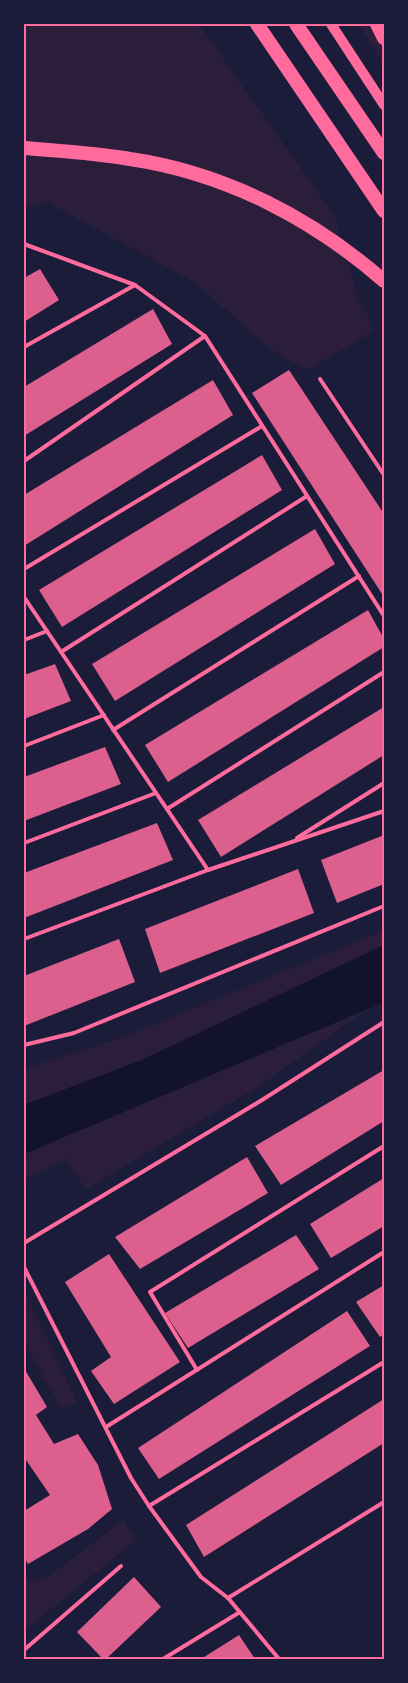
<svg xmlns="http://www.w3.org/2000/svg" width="408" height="1683" font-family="Roboto,sans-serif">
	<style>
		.green { fill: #2a1e3b }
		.water { fill: #12122b }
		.building { fill: #dd5f8e }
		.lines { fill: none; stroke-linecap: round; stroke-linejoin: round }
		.service { stroke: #ff6b9d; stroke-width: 4 }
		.secondary { stroke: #ff6b9d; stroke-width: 10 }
		.trunk { stroke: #ff6b9d; stroke-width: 14 }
		.neatline { fill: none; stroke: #ff6b9d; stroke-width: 2 }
	</style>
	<rect width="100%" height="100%" fill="#1b1b3a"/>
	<!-- green -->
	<g class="green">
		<polygon points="24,24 199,24 334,215 358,298 376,330 308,370 273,351 194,282 47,202 24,208"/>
		<polygon points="358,24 384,24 384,64"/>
		<polygon points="384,930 384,945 142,1060 24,1105 24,1069 126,1036"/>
		<polygon points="366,1010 258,1087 86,1189 66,1159 24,1180 24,1154"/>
		<polygon points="24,1290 77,1402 62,1409 24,1343"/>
		<polygon points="123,1520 136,1540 24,1631 24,1574 31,1582 51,1575"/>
	</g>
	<!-- water -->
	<polygon class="water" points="384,945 384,1002 24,1154 24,1105 142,1060"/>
	<!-- building -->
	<g class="building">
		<polygon points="40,269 59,300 24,322 24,278"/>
		<polygon points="153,309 172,344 24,436 24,387"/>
		<polygon points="289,370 384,514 384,597 252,393"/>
		<polygon points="213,380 233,415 24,546 24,495"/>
		<polygon points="262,455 282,490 62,627 39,590"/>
		<polygon points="315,529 335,564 115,701 92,664"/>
		<polygon points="368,610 384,639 384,647 168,782 145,745"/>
		<polygon points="55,664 71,701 24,719 24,675"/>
		<polygon points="384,707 384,755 221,857 198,820"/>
		<polygon points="105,747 121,784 24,821 24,777"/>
		<polygon points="157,823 173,860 24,918 24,873"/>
		<polygon points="384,835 384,884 337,903 321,860"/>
		<polygon points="298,869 314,913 160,973 145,929"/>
		<polygon points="119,939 135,982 24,1026 24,976"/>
		<polygon points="384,1070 384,1121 281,1185 255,1146"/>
		<polygon points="247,1157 268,1193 140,1269 115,1237"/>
		<polygon points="384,1178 384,1226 331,1258 310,1224"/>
		<polygon points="296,1235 319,1269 188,1348 165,1313"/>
		<polygon points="109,1254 180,1362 114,1404 91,1371 111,1357 65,1282"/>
		<polygon points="384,1285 384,1334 380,1337 356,1302"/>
		<polygon points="347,1311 370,1346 159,1479 138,1448"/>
		<polygon points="24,1368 47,1407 36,1415 54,1444 78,1434 98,1465 112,1509 88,1529 28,1564 24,1557 24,1511 50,1495 24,1457"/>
		<polygon points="384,1399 384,1443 204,1557 186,1525"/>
		<polygon points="134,1577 161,1607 106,1659 103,1659 77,1632"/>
		<polygon points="239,1635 255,1659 201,1659"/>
	</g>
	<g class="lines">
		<!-- service -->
		<g class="service">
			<polyline points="24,244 135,285 205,336 384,616"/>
			<polyline points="24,347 135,285"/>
			<polyline points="320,379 384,475"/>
			<polyline points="24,461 205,336"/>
			<polyline points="24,569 262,426"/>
			<polyline points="24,597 208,870"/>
			<polyline points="24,640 47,631"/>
			<polyline points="61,652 307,496"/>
			<polyline points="113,730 359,576"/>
			<polyline points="24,746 104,715"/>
			<polyline points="167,809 384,672"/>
			<polyline points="297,838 384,783"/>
			<polyline points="24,843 156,793"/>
			<polyline points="24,939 208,870 384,811"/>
			<polyline points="24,1045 74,1033 384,906"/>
			<polyline points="24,1243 262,1100 384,1022"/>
			<polyline points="24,1267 131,1478 149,1506 201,1577 228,1598 279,1659"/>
			<polyline points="197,1370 150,1292 384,1146"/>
			<polyline points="106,1427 384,1252"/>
			<polyline points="149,1506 384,1362"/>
			<polyline points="228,1598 384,1502"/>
			<polyline points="24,1650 121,1566"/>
			<polyline points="163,1659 240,1612"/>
		</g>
		<!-- secondary -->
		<polyline class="secondary" points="331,24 384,105"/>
		<!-- trunk -->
		<g class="trunk">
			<polyline points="257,24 384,211"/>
			<polyline points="296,24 384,153"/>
			<polyline points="377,24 384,38"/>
			<path d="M24,148C59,151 95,153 130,159C225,173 312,218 384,281"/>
		</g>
	</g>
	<!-- border -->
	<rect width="408" height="1683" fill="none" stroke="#1b1b3a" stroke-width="50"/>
	<rect x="25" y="25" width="358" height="1633" class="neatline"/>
</svg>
